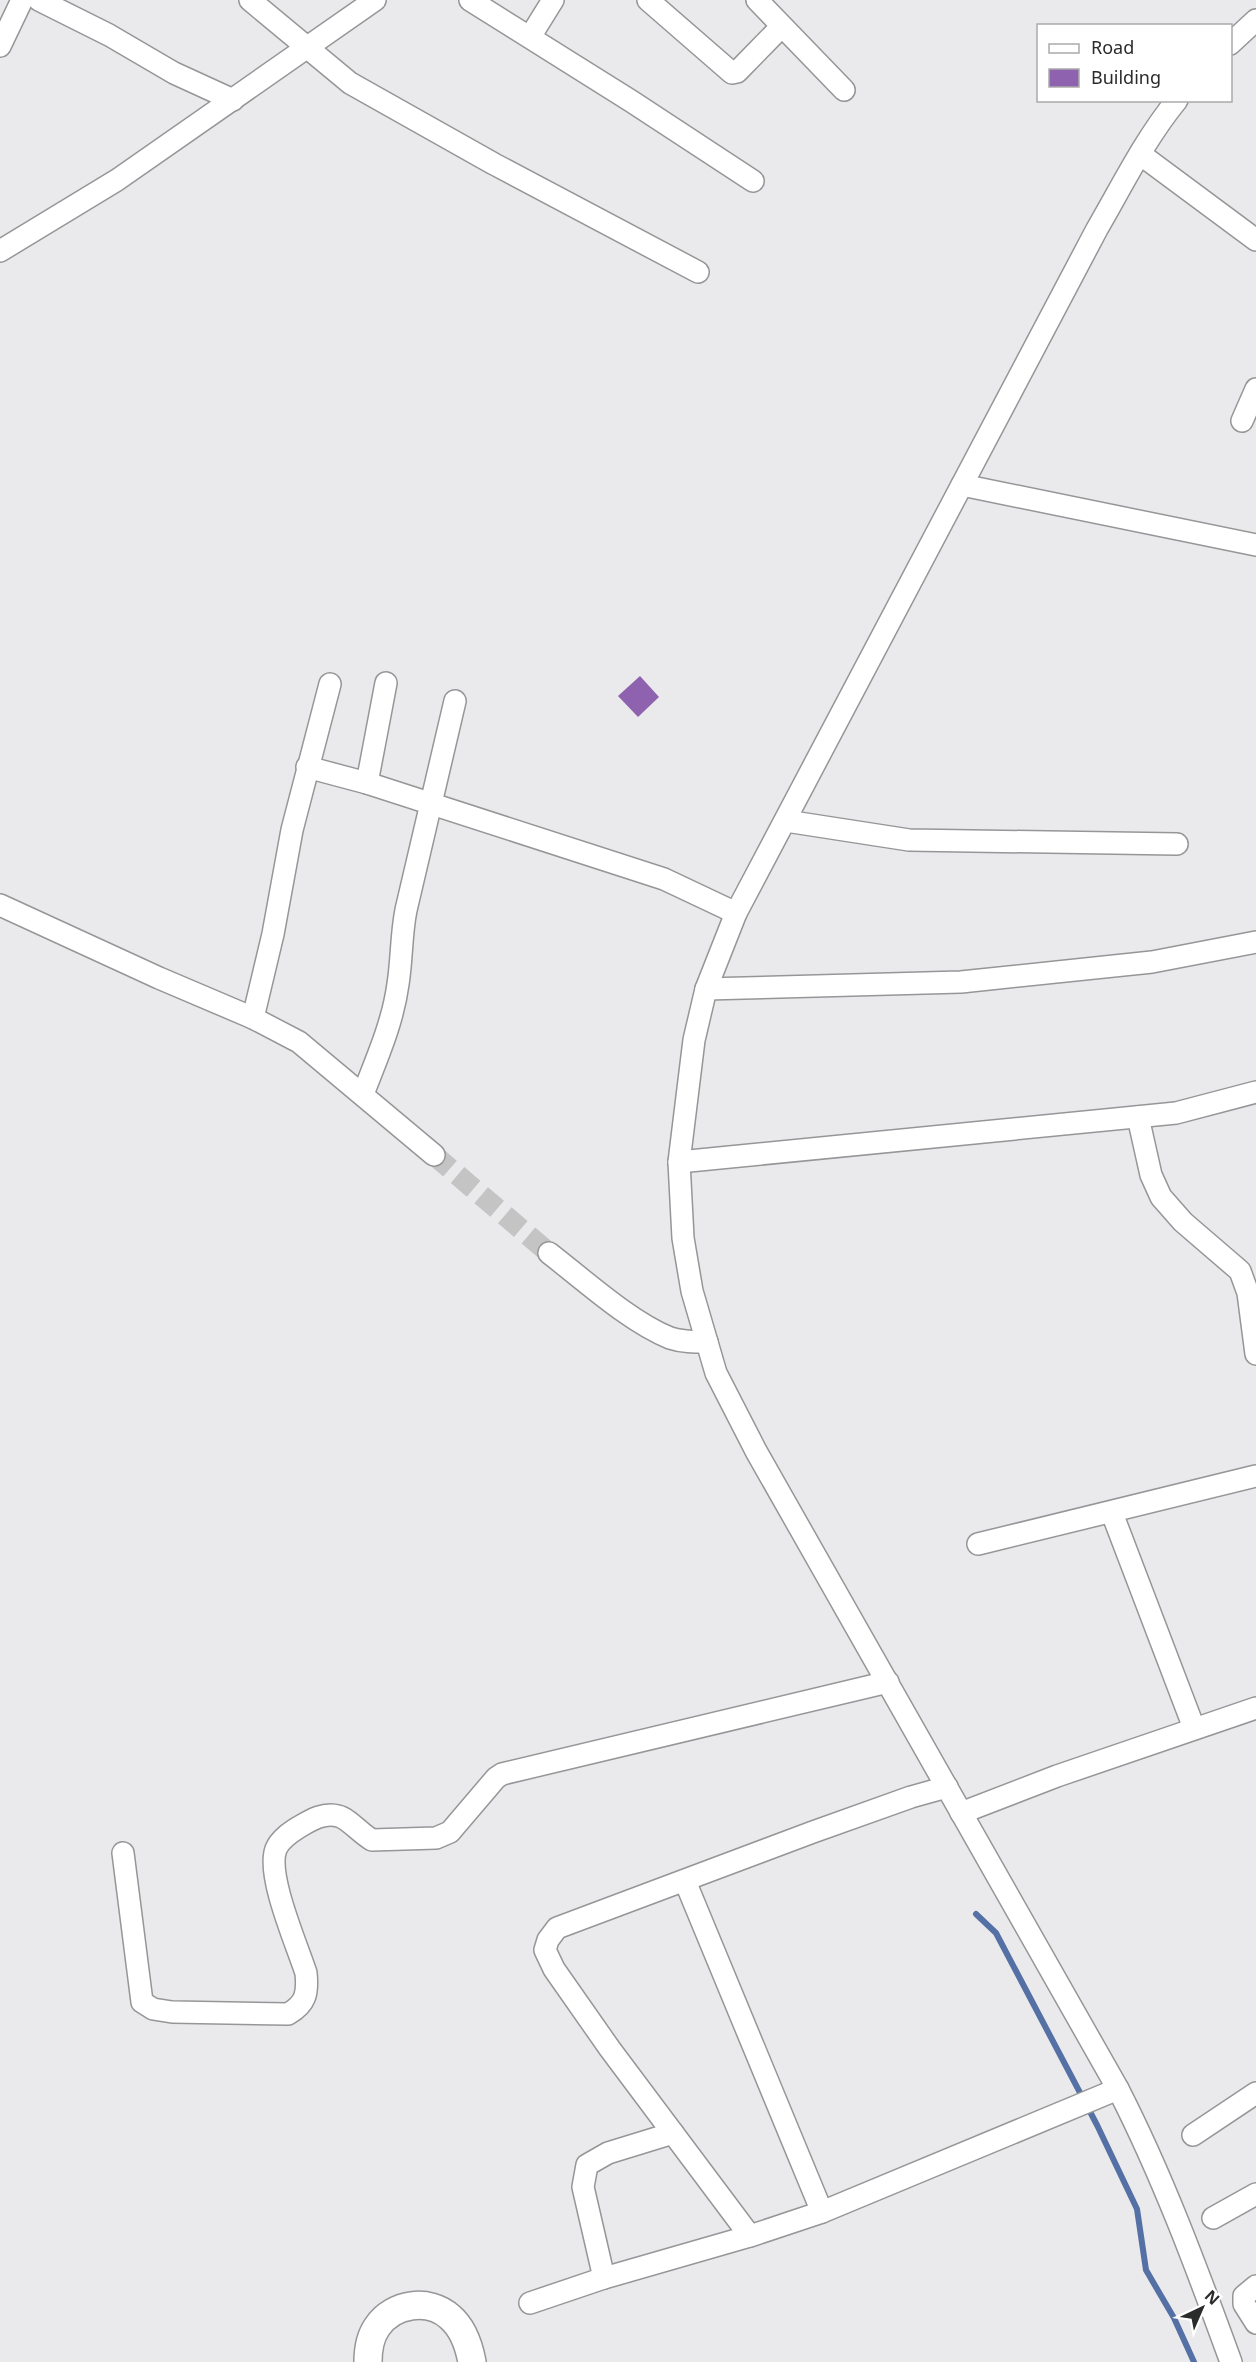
<svg xmlns="http://www.w3.org/2000/svg" width="1256" height="2362" font-family="'Noto Sans',sans-serif">
	<style>
		.lines { fill: none; stroke-linecap: round; stroke-linejoin: round }
		.stream { stroke: #5470a5; stroke-width: 6 }
		.building { fill: #8e62ae }
		.minor-tunnel { stroke: #c4c4c5; stroke-width: 21; stroke-dasharray: 21 10; stroke-linecap: butt }
		.minor-casing { stroke: #969698; stroke-width: 24 }
		.major-casing { stroke: #969698; stroke-width: 30 }
		.minor { stroke: #fff; stroke-width: 21 }
		.major { stroke: #fff; stroke-width: 27 }
	</style>
	<rect width="100%" height="100%" fill="#eaeaec"/>
	<g class="lines">
		<!-- stream -->
		<polyline class="stream" points="976,1914 996,1933 1097,2125 1137,2209 1146,2270 1174,2318 1194,2362"/>
	</g>
	<!-- building -->
	<polygon class="building" points="640,676 659,697 638,717 618,696"/>
	<g class="lines">
		<!-- minor-tunnel -->
		<polyline class="minor-tunnel" points="434,1155 549,1253"/>
		<!-- minor casing -->
		<g class="minor-casing">
			<g id="minor">
				<polyline points="39,0 109,35 174,73 233,100"/>
				<polyline points="250,0 350,83 494,164 698,272"/>
				<polyline points="470,0 631,101 753,181"/>
				<polyline points="648,0 732,73 737,72 781,27"/>
				<polyline points="757,0 844,90"/>
				<polyline points="530,37 553,0"/>
				<polyline points="1230,44 1256,20"/>
				<polyline points="0,46 22,0"/>
				<path d="M1177,100C1145,139 1122,186 1097,229L736,913L706,989L694,1040L679,1162L683,1238L692,1291L716,1373L756,1451L1118,2089C1163,2177 1197,2269 1231,2362"/>
				<polyline points="1140,154 1256,240"/>
				<polyline points="0,251 117,180 375,0"/>
				<polyline points="1242,421 1256,389"/>
				<polyline points="962,485 1256,545"/>
				<polyline points="307,767 367,783 664,879 736,913"/>
				<polyline points="367,783 386,683"/>
				<polyline points="786,821 909,840 1177,844"/>
				<polyline points="0,905 159,978 253,1018 299,1042 434,1155"/>
				<polyline points="706,989 961,982 1152,962 1256,942"/>
				<polyline points="253,1018 273,934 292,830 330,684"/>
				<path d="M363,1094C377,1058 393,1022 398,984C402,959 401,935 406,910L455,701"/>
				<polyline points="1138,1117 1151,1175 1161,1197 1183,1222 1240,1271 1248,1293 1256,1354"/>
				<polyline points="679,1162 1176,1113 1256,1092"/>
				<path d="M549,1253C584,1280 630,1322 670,1338C682,1342 694,1342 707,1342"/>
				<polyline points="1112,1513 1194,1728"/>
				<polyline points="978,1544 1256,1476"/>
				<polyline points="961,1813 1057,1776 1256,1708"/>
				<path d="M123,1853L142,2002L153,2009L172,2012L288,2014C306,2004 308,1993 306,1973C297,1945 266,1875 276,1849C280,1839 291,1832 299,1827C311,1820 324,1812 338,1816C348,1818 361,1834 372,1840L436,1838L450,1832L496,1778L502,1774L888,1682"/>
				<polyline points="685,1881 822,2212"/>
				<polyline points="1193,2135 1256,2093"/>
				<polyline points="1213,2218 1256,2194"/>
				<polyline points="750,2236 610,2049 554,1969 545,1950 548,1940 557,1928 813,1832 911,1797 947,1787"/>
				<polyline points="604,2278 583,2187 587,2165 608,2153 673,2133"/>
				<polyline points="1256,2286 1244,2296 1244,2304 1256,2323"/>
				<polyline points="530,2303 604,2278 750,2236 822,2212 1118,2089"/>
			</g>
		</g>
		<!-- major casing -->
		<g class="major-casing">
			<path id="major" d="M368,2362C368,2349 370,2337 377,2327C393,2303 429,2298 450,2317C463,2328 469,2346 472,2362"/>
		</g>
		<!-- minor -->
		<use href="#minor" class="minor"/>
		<!-- major -->
		<use href="#major" class="major"/>
	</g>
	<!-- legend -->
	<rect x="1037" y="24" width="195" height="78" fill="#ffffff" stroke="#aaaaaa" stroke-width="1.5"/>
	<rect x="1049" y="44" width="30" height="9" fill="#ffffff" stroke="#aaaaaa" stroke-width="1.5"/>
	<text x="1091" y="54" font-size="18" fill="#2a2b2b">Road</text>
	<rect x="1049" y="69" width="30" height="18" fill="#8e62ae" stroke="#aaaaaa" stroke-width="1.5"/>
	<text x="1091" y="84" font-size="18" fill="#2a2b2b">Building</text>
	<!-- north arrow -->
	<g transform="translate(1202 2308) rotate(44)" stroke="#ffffff" stroke-width="4.5" paint-order="stroke">
	<path d="M0-4.5L10 22L0 15L-10 22Z" fill="#2a2b2b"/>
	<text y="-9" font-size="16" font-weight="bold" text-anchor="middle" fill="#2a2b2b">N</text>
	</g>
</svg>
